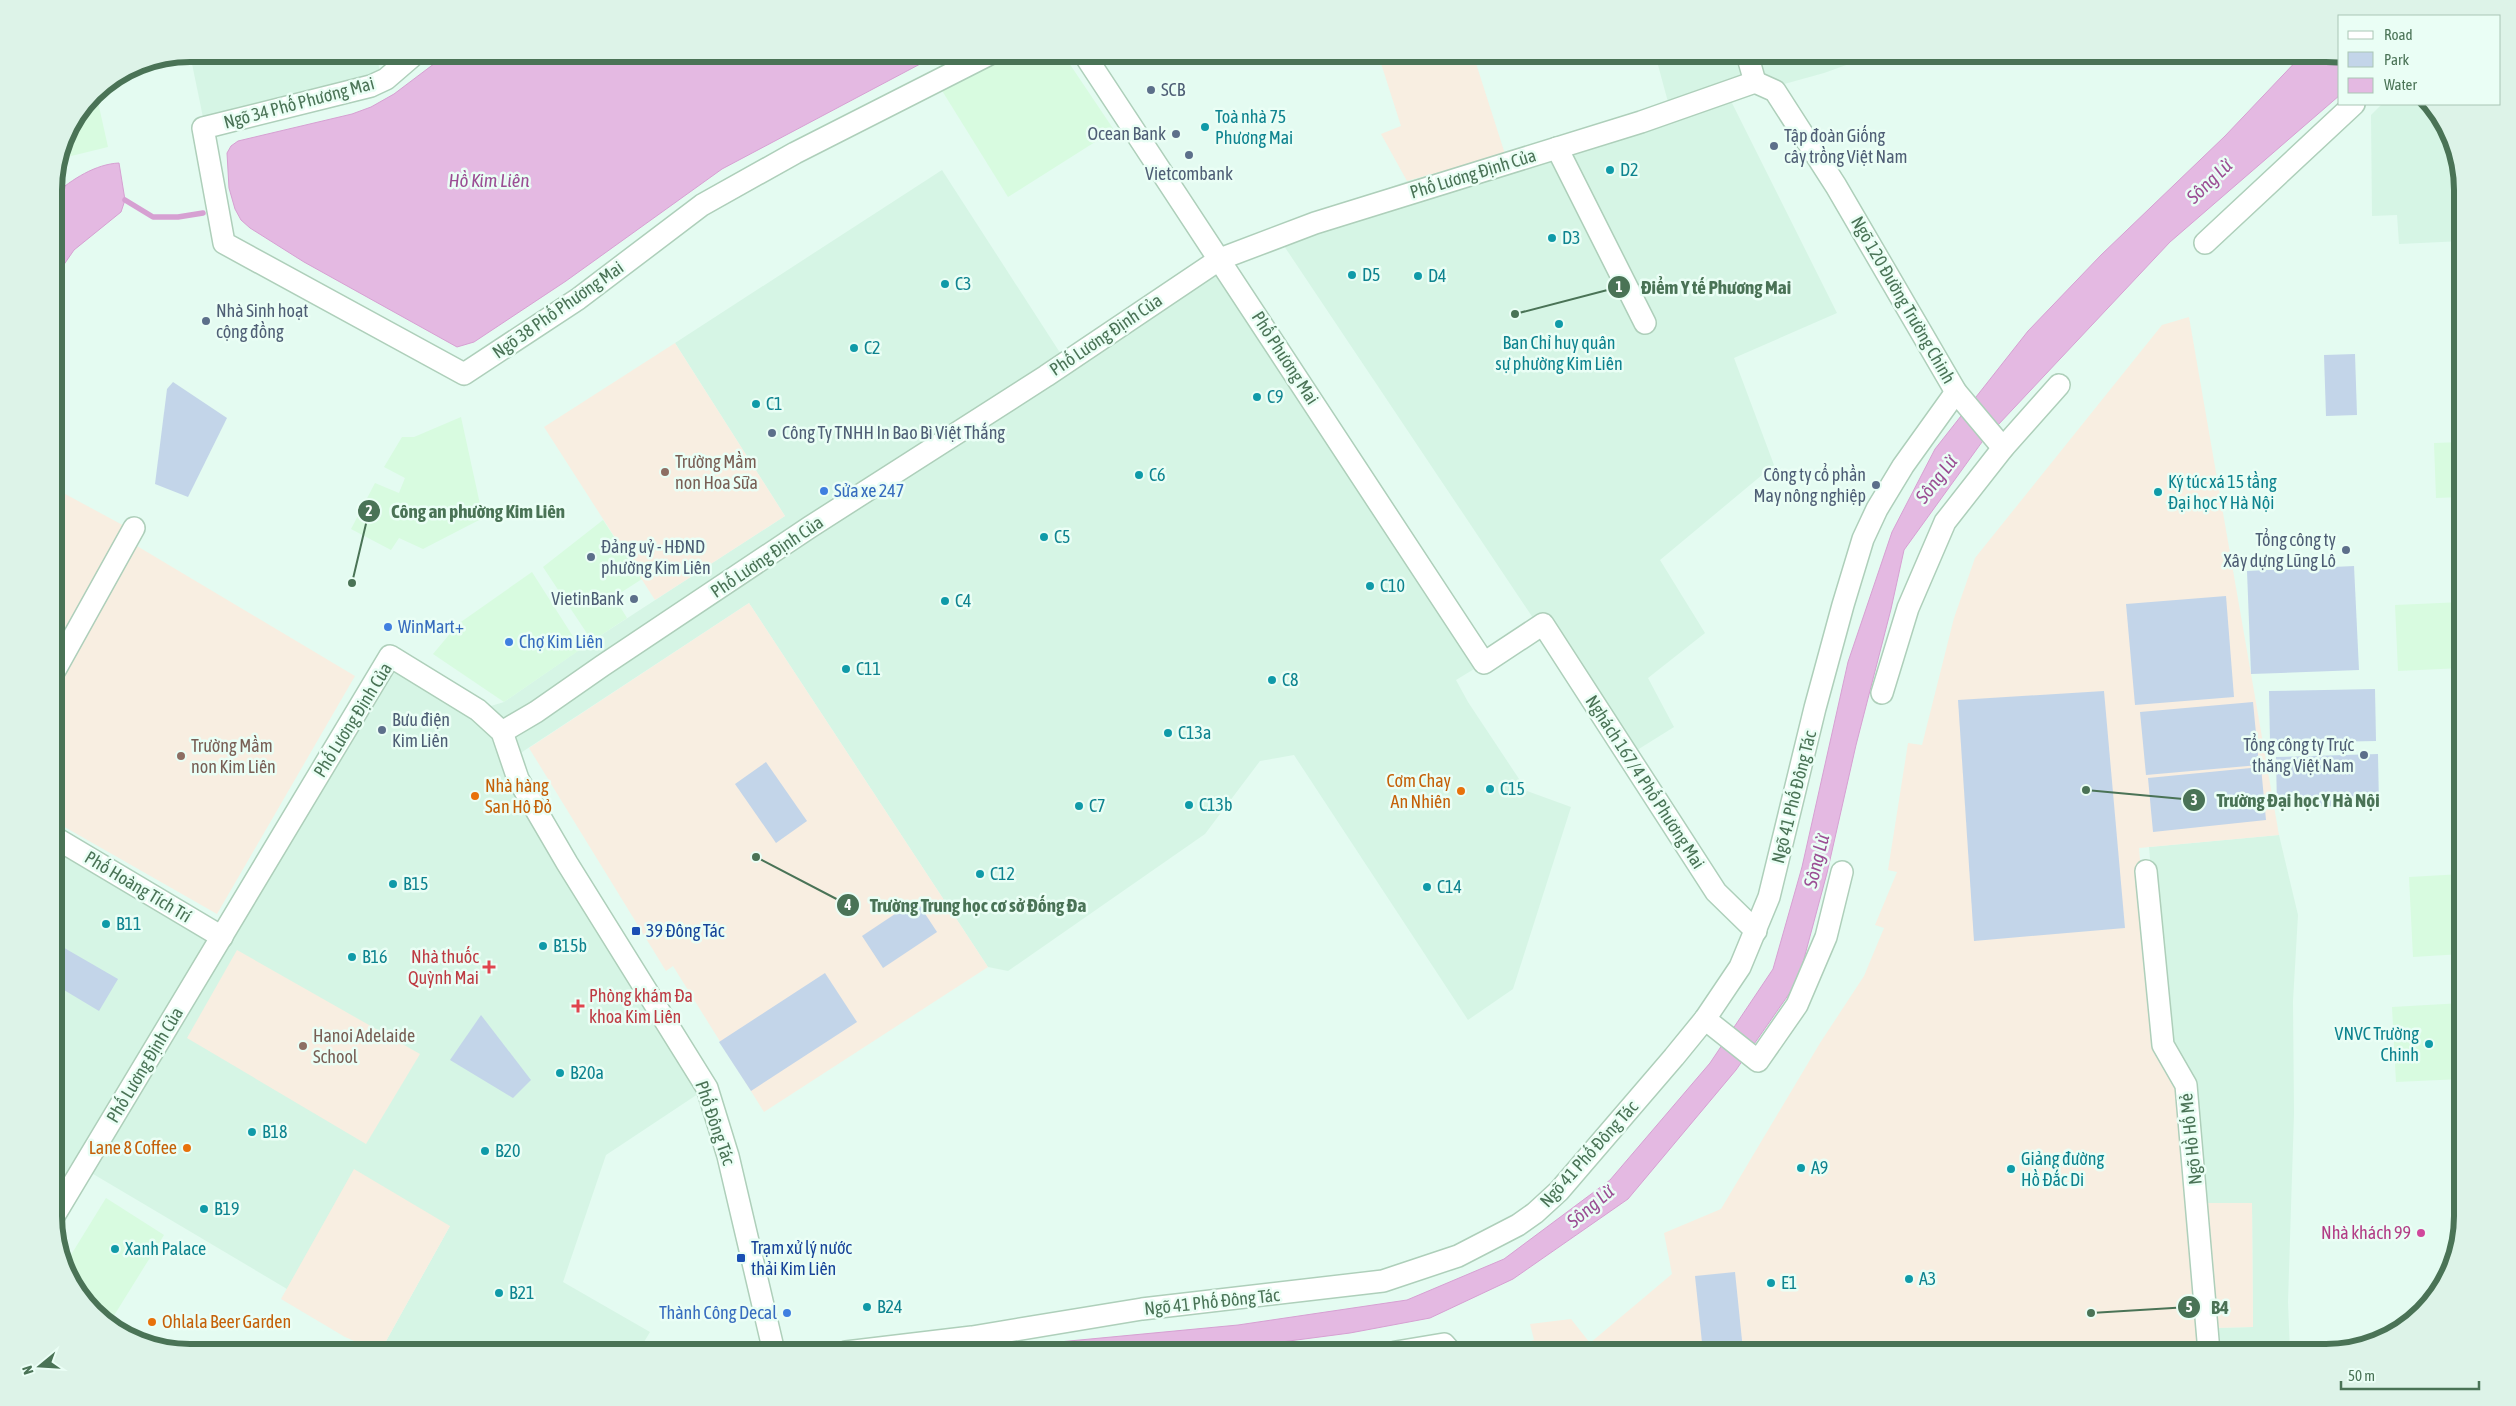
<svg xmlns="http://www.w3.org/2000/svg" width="2516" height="1406" font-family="'Asap Condensed',sans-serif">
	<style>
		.residential { fill: #d6f5e5 }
		.commercial { fill: #d8fbe0 }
		.education { fill: #f8eee1 }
		.green { fill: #c3d5e9 }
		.water { fill: #e4b9e2; stroke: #d6a0d2 }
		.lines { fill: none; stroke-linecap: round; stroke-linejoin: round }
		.stream { stroke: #d6a0d2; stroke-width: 5.5 }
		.minor-casing { stroke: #aecfba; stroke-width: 24 }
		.minor { stroke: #fff; stroke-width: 21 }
		.service-dot { fill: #5c6f8a; stroke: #eafef5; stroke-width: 2 }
		.culture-dot { fill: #0f9aa8; stroke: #eafef5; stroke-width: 2 }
		.education-dot { fill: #8d6e63; stroke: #eafef5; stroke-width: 2 }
		.shop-dot { fill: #3f7fe0; stroke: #eafef5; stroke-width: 2 }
		.food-dot { fill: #e8710a; stroke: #eafef5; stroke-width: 2 }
		.transit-dot { fill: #1a4fb4; stroke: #eafef5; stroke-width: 2 }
		.health-dot { fill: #e0444e; stroke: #eafef5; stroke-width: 2 }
		.hotel-dot { fill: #d1479c; stroke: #eafef5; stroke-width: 2 }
		.labels { text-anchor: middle; stroke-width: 5; stroke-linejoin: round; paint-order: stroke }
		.service-label { font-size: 18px; fill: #4e5e75; stroke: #eafef5; text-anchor: start }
		.street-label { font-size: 18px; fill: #4a7356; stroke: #eafef5 }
		.culture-label { font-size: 18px; fill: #0d838f; stroke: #eafef5; text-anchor: start }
		.education-label { font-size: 18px; fill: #785e54; stroke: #eafef5; text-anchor: start }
		.shop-label { font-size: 18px; fill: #366cbe; stroke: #eafef5; text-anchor: start }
		.food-label { font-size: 18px; fill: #c56008; stroke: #eafef5; text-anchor: end }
		.transit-label { font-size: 18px; fill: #164399; stroke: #eafef5; text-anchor: start }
		.health-label { font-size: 18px; fill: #be3a42; stroke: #eafef5; text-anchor: end }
		.hotel-label { font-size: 18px; fill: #b23c85; stroke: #eafef5; text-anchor: end }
		.water-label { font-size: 19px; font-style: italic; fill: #9b4e94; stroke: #eafef5 }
		.rim { fill: none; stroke: #4a7356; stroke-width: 6 }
		.leader { fill: none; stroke: #4a7356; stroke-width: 2 }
		.callout-dot { fill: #4a7356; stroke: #eafef5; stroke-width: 2 }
		.mark-label { font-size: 15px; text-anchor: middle; font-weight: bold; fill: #fff }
		.callout-label { font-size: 19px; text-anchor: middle; font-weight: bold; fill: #4a7356; stroke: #eafef5; stroke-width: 5; stroke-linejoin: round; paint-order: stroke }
	</style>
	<rect width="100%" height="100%" fill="#e4fbf1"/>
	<!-- residential -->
	<g class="residential">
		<polygon points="190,54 377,54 380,74 205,127"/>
		<polygon points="1655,54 1877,54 1824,73 1730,99 1837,313 1734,358 1774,465 1660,560 1705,633 1648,678 1674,727 1626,757 1274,231 1407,181 1505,154 1668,102"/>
		<polygon points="2382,104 2426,104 2444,122 2462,182 2462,241 2399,244 2397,215 2372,216 2371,115"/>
		<polygon points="942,170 1066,362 1220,259 1484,663 1456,680 1468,702 1527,791 1571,807 1513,989 1468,1020 1294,755 1260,761 1205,834 1008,971 988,967 749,603 513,758 707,1088 606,1155 563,1282 650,1332 638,1352 380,1352 450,1226 315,1241 287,1289 83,1168 71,1188 54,1178 54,838 222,937 390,656 478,710 504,702 592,641 785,516 675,343"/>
		<polygon points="2279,835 2298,915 2293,1001 2294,1113 2288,1302 2290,1352 2214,1352 2213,1328 2253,1327 2252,1203 2202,1203 2166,1046 2149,847"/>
	</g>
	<!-- commercial -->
	<g class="commercial">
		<polygon points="998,54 1063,54 1114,130 1008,197 941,89"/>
		<polygon points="96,93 108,147 59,159 64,138"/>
		<polygon points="461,417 483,518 423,549 399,538 391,550 351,529 375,483 399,493 405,478 384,467 402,437 414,437"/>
		<polygon points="2462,442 2462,497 2436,498 2434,443"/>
		<polygon points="603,520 642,579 614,597 627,618 592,641 543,567"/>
		<polygon points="532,572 581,649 504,702 433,654 458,624"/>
		<polygon points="2462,602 2462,668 2398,671 2395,605"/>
		<polygon points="2462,874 2462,954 2413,957 2409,877"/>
		<polygon points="2462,1003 2462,1079 2396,1082 2392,1007"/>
		<polygon points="106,1198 164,1235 110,1322 72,1284 66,1263"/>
	</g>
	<!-- education -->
	<g class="education">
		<polygon points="1378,54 1473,54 1505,154 1407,181 1381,134 1401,126"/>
		<polygon points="2189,317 2279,835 2139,848 2156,1042 2187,1119 2201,1352 1493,1352 1534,1340 1530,1324 1571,1319 1590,1343 1672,1274 1664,1233 1721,1209 1820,1043 1864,976 1884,928 1875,925 1897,872 1888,870 1908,743 1922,745 1954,618 1975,558 2162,325"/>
		<polygon points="675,343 785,516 655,600 544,427"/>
		<polygon points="54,488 130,529 54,661"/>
		<polygon points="137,546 355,676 217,914 54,821 54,690"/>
		<polygon points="749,603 988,967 764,1112 673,966 666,971 529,748"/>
		<polygon points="237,950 420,1054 366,1144 187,1038"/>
		<polygon points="354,1169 450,1226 380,1352 345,1337 281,1299"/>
		<polygon points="2202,1203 2252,1203 2253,1327 2213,1328"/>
	</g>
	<!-- green -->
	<g class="green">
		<polygon points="2355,354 2357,415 2326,416 2324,355"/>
		<polygon points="173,382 227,418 188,497 155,484 167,389"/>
		<polygon points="2354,566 2359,670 2251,674 2247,571"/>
		<polygon points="2226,596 2234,697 2135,705 2126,604"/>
		<polygon points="2375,689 2376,741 2270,743 2269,691"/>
		<polygon points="2104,691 2125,928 1974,941 1958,700"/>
		<polygon points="2253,702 2259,765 2146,775 2140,712"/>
		<polygon points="2378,754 2379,805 2277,808 2276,757"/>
		<polygon points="766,762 807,821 776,843 735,784"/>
		<polygon points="2261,767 2266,820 2153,832 2148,778"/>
		<polygon points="916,900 937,932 883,968 862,936"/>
		<polygon points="54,942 118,979 99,1011 54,984"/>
		<polygon points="825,973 857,1022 751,1091 719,1042"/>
		<polygon points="481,1015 531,1080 513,1098 450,1060"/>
		<polygon points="1735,1272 1743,1350 1703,1352 1695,1276"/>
	</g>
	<!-- water -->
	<g class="water">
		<polygon points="447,54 939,54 722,169 566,281 474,342 457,347 304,262 250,228 241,220 235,209 229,188 227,153 231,146 238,141 352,114 371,107 394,94"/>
		<polygon points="2303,54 2325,54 2340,58 2340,95 2170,242 1982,442 1904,550 1891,609 1856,745 1827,873 1798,981 1736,1070 1628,1199 1513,1279 1430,1318 1350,1333 1205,1352 1001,1352 1048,1343 1238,1325 1407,1300 1504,1259 1610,1180 1710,1063 1773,969 1802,867 1848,662 1892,532 1935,449 2028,331 2101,255 2225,136"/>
		<path d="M119,163L125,200L121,212L74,250L54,279V195C72,179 96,164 119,163Z"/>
	</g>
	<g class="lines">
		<!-- stream -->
		<polyline class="stream" points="125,200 153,217 178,217 203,213"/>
		<!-- minor casing -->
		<g class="minor-casing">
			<g id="minor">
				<polyline points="415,54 386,79 371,86 203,128 224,243 464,374 578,299 702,205 795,153 990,54"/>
				<polyline points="1084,54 1484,663 1543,624 1716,892 1756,931"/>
				<polyline points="1747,54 1755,82"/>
				<polyline points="1755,82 1775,91 1836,186 1956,392 2003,448"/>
				<polyline points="1557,148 1645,323"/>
				<polyline points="2205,243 2354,104"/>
				<polyline points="54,672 134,528"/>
				<polyline points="1882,693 1908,608 1945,522 2003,448 2059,385"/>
				<polyline points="502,732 536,712 602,666 810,527 1046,376 1220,259 1315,223 1641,122 1755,82"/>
				<polyline points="54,837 222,937"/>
				<polyline points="2146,871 2163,1045 2186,1085 2209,1352"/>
				<polyline points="1705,1019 1758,1061 1797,1005 1826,937 1842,872"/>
				<polyline points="54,1216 390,656 478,710 502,732 518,779 567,863 707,1088 728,1156 774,1352"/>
				<polyline points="846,1352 972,1337 1142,1309 1383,1281 1458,1256 1518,1225 1535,1213 1559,1191 1674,1057 1705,1019 1740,967 1769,897 1815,708 1843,605 1863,539 1877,509 1903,466 1956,392"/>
				<polyline points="1396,1352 1444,1344 1451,1352"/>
			</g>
		</g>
		<!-- minor -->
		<use href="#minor" class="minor"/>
	</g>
	<!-- markers -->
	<g class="service-dot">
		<circle cx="1151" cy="90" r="5"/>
		<circle cx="1176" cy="134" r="5"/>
		<circle cx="1774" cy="146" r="5"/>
		<circle cx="1189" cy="155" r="5"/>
		<circle cx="206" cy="321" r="5"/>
		<circle cx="772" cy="433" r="5"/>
		<circle cx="1876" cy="485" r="5"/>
		<circle cx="2346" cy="550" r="5"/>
		<circle cx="591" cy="557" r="5"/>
		<circle cx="634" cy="599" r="5"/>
		<circle cx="382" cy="730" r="5"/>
		<circle cx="2364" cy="755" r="5"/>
	</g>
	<g class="culture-dot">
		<circle cx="1205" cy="127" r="5"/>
		<circle cx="1610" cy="170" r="5"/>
		<circle cx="1552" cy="238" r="5"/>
		<circle cx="1352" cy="275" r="5"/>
		<circle cx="1418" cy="276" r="5"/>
		<circle cx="945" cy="284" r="5"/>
		<circle cx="1559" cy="324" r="5"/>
		<circle cx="854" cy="348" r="5"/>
		<circle cx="1257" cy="397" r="5"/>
		<circle cx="756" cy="404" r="5"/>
		<circle cx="1139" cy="475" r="5"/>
		<circle cx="2158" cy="492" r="5"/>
		<circle cx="1044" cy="537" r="5"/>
		<circle cx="1370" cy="586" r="5"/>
		<circle cx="945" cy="601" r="5"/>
		<circle cx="846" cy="669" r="5"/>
		<circle cx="1272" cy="680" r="5"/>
		<circle cx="1168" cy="733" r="5"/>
		<circle cx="1490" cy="789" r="5"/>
		<circle cx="1189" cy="805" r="5"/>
		<circle cx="1079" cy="806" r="5"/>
		<circle cx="980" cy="874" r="5"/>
		<circle cx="393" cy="884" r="5"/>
		<circle cx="1427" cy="887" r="5"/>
		<circle cx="106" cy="924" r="5"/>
		<circle cx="543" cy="946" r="5"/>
		<circle cx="352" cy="957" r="5"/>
		<circle cx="2429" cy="1044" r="5"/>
		<circle cx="560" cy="1073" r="5"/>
		<circle cx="252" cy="1132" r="5"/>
		<circle cx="485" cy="1151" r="5"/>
		<circle cx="1801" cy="1168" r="5"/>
		<circle cx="2011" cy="1169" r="5"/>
		<circle cx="204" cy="1209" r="5"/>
		<circle cx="115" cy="1249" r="5"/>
		<circle cx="1909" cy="1279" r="5"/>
		<circle cx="1771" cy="1283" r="5"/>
		<circle cx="499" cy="1293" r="5"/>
		<circle cx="867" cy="1307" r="5"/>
	</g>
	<g class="education-dot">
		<circle cx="665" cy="472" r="5"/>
		<circle cx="181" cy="756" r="5"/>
		<circle cx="303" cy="1046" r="5"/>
	</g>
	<g class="shop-dot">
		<circle cx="824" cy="491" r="5"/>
		<circle cx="388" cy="627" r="5"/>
		<circle cx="509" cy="642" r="5"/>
		<circle cx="787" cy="1313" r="5"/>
	</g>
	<g class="food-dot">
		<circle cx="1461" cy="791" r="5"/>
		<circle cx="475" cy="796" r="5"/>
		<circle cx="187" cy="1148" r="5"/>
		<circle cx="152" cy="1322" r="5"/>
	</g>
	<g class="transit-dot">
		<rect x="631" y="926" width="10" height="10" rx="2.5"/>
		<rect x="736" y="1253" width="10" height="10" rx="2.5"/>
	</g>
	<g class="health-dot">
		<path d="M486.5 959.5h5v5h5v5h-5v5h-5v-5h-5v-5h5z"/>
		<path d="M575.5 998.5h5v5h5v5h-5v5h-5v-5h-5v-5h5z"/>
	</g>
	<circle class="hotel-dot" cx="2421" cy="1233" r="5"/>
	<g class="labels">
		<!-- service labels -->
		<g class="service-label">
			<text x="1161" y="96">SCB</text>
			<text x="1166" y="140" text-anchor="end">Ocean Bank</text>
			<text x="1784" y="142">Tập đoàn Giống<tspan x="1784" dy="21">cây trồng Việt Nam</tspan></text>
			<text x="1189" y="180" text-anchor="middle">Vietcombank</text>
			<text x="216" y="317">Nhà Sinh hoạt<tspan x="216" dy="21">cộng đồng</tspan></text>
			<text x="782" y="439">Công Ty TNHH In Bao Bì Việt Thắng</text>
			<text x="1866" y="481" text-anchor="end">Công ty cổ phần<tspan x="1866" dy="21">May nông nghiệp</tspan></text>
			<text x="2336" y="546" text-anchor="end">Tổng công ty<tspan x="2336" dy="21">Xây dựng Lũng Lô</tspan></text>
			<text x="601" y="553">Đảng uỷ - HĐND<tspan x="601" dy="21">phường Kim Liên</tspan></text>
			<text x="624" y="605" text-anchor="end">VietinBank</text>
			<text x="392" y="726">Bưu điện<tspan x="392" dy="21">Kim Liên</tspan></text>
			<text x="2354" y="751" text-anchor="end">Tổng công ty Trực<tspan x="2354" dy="21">thăng Việt Nam</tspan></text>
		</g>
		<!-- street labels -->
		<g class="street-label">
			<text transform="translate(299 103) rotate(-15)" y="6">Ngõ 34 Phố Phương Mai</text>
			<text transform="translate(1473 174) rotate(-17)" y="6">Phố Lương Định Của</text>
			<text transform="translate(1903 300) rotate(60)" y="6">Ngõ 120 Đường Trường Chinh</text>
			<text transform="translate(558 310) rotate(-35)" y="6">Ngõ 38 Phố Phương Mai</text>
			<text transform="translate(1106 335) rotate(-34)" y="6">Phố Lương Định Của</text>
			<text transform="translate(1285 358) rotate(57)" y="6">Phố Phương Mai</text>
			<text transform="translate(767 557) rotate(-34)" y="6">Phố Lương Định Của</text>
			<text transform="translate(353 720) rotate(-58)" y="6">Phố Lương Định Của</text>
			<text transform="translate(1645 782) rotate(57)" y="6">Nghách 167/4 Phố Phương Mai</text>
			<text transform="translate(1794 797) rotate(-76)" y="6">Ngõ 41 Phố Đông Tác</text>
			<text transform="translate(138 887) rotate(31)" y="6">Phố Hoàng Tích Trí</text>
			<text transform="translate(145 1065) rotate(-59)" y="6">Phố Lương Định Của</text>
			<text transform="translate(715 1123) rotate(71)" y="6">Phố Đông Tác</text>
			<text transform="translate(2191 1139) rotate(-96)" y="6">Ngõ Hồ Hố Mẻ</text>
			<text transform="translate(1589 1154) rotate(-48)" y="6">Ngõ 41 Phố Đông Tác</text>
			<text transform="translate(1212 1302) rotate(-6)" y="6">Ngõ 41 Phố Đông Tác</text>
		</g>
		<!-- culture labels -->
		<g class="culture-label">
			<text x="1215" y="123">Toà nhà 75<tspan x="1215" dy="21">Phương Mai</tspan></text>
			<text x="1620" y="176">D2</text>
			<text x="1562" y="244">D3</text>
			<text x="1362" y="281">D5</text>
			<text x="1428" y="282">D4</text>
			<text x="955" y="290">C3</text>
			<text x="1559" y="349" text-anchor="middle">Ban Chỉ huy quân<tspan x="1559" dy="21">sự phường Kim Liên</tspan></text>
			<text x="864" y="354">C2</text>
			<text x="1267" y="403">C9</text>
			<text x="766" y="410">C1</text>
			<text x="1149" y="481">C6</text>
			<text x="2168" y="488">Ký túc xá 15 tầng<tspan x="2168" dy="21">Đại học Y Hà Nội</tspan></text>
			<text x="1054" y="543">C5</text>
			<text x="1380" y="592">C10</text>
			<text x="955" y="607">C4</text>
			<text x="856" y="675">C11</text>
			<text x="1282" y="686">C8</text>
			<text x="1178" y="739">C13a</text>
			<text x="1500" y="795">C15</text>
			<text x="1199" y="811">C13b</text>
			<text x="1089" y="812">C7</text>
			<text x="990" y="880">C12</text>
			<text x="403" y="890">B15</text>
			<text x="1437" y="893">C14</text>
			<text x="116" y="930">B11</text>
			<text x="553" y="952">B15b</text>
			<text x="362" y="963">B16</text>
			<text x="2419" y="1040" text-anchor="end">VNVC Trường<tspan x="2419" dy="21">Chinh</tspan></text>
			<text x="570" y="1079">B20a</text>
			<text x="262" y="1138">B18</text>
			<text x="495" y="1157">B20</text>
			<text x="2021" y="1165">Giảng đường<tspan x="2021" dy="21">Hồ Đắc Di</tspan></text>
			<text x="1811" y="1174">A9</text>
			<text x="214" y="1215">B19</text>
			<text x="125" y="1255">Xanh Palace</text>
			<text x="1919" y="1285">A3</text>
			<text x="1781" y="1289">E1</text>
			<text x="509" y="1299">B21</text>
			<text x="877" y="1313">B24</text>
		</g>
		<!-- education labels -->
		<g class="education-label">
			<text x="675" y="468">Trường Mầm<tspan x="675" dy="21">non Hoa Sữa</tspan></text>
			<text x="191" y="752">Trường Mầm<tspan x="191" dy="21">non Kim Liên</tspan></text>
			<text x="313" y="1042">Hanoi Adelaide<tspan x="313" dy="21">School</tspan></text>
		</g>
		<!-- shop labels -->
		<g class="shop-label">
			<text x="834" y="497">Sửa xe 247</text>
			<text x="398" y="633">WinMart+</text>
			<text x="519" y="648">Chợ Kim Liên</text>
			<text x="777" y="1319" text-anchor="end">Thành Công Decal</text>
		</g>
		<!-- food labels -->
		<g class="food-label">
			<text x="1451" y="787">Cơm Chay<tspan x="1451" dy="21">An Nhiên</tspan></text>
			<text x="485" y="792" text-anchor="start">Nhà hàng<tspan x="485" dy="21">San Hô Đỏ</tspan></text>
			<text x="177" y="1154">Lane 8 Coffee</text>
			<text x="162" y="1328" text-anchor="start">Ohlala Beer Garden</text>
		</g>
		<!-- transit labels -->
		<g class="transit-label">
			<text x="646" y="937">39 Đông Tác</text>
			<text x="751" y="1254">Trạm xử lý nước<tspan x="751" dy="21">thải Kim Liên</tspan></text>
		</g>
		<!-- health labels -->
		<g class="health-label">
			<text x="479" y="963">Nhà thuốc<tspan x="479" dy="21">Quỳnh Mai</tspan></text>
			<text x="589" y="1002" text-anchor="start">Phòng khám Đa<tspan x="589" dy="21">khoa Kim Liên</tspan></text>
		</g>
		<!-- hotel labels -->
		<g class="hotel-label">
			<text x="2411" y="1239">Nhà khách 99</text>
		</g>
		<!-- water labels -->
		<g class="water-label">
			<text x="489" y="187">Hồ Kim Liên</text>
			<text transform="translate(2209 181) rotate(-44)" y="7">Sông Lừ</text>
			<text transform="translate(1936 479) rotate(-52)" y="7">Sông Lừ</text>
			<text transform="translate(1816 861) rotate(-76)" y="7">Sông Lừ</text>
			<text transform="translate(1590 1206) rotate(-40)" y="7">Sông Lừ</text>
		</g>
	</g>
	<!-- crop -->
	<path d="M0 0H2516V1406H0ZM190 62H2326A128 128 0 0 1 2454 190V1216A128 128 0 0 1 2326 1344H190A128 128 0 0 1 62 1216V190A128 128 0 0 1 190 62Z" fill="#ddf3e8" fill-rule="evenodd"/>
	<path class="rim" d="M190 62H2326A128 128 0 0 1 2454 190V1216A128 128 0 0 1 2326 1344H190A128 128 0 0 1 62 1216V190A128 128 0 0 1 190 62Z"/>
	<!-- callouts -->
	<path class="leader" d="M1515 314L1619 287M352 583L369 511M2086 790L2194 800M756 857L848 905M2091 1313L2189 1307"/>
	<g class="callout-dot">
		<circle cx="1515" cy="314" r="5"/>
		<circle cx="352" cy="583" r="5"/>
		<circle cx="2086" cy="790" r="5"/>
		<circle cx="756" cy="857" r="5"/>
		<circle cx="2091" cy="1313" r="5"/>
		<circle cx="1619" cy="287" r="12"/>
		<circle cx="369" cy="511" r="12"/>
		<circle cx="2194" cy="800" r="12"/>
		<circle cx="848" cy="905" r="12"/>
		<circle cx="2189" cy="1307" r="12"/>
	</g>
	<g class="mark-label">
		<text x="1619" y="292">1</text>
		<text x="369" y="516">2</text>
		<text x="2194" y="805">3</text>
		<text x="848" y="910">4</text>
		<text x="2189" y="1312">5</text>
	</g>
	<g class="callout-label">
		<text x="1716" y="294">Điểm Y tế Phương Mai</text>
		<text x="478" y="518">Công an phường Kim Liên</text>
		<text x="2298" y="807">Trường Đại học Y Hà Nội</text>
		<text x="978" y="912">Trường Trung học cơ sở Đống Đa</text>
		<text x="2220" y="1314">B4</text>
	</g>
	<!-- legend -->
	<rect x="2338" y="15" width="162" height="90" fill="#eafef5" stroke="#aac6b5"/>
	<rect x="2348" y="31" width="25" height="8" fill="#ffffff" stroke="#aac6b5"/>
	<text x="2384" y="40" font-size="15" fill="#4a7356">Road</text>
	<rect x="2348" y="52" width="25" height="15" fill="#c3d5e9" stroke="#aac6b5"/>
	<text x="2384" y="65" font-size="15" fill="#4a7356">Park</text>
	<rect x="2348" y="78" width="25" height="15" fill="#e4b9e2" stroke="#aac6b5"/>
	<text x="2384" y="90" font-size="15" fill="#4a7356">Water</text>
	<!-- north arrow -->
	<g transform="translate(40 1366) rotate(252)" stroke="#eafef5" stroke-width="4" paint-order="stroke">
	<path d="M0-4L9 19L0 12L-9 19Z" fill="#4a7356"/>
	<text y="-8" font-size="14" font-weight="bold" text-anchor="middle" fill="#4a7356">N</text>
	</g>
	<!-- scale -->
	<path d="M2341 1381v8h138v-8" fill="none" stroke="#4a7356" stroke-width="2.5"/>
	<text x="2348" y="1381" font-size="15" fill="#4a7356" stroke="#eafef5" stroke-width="4" paint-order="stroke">50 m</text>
</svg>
